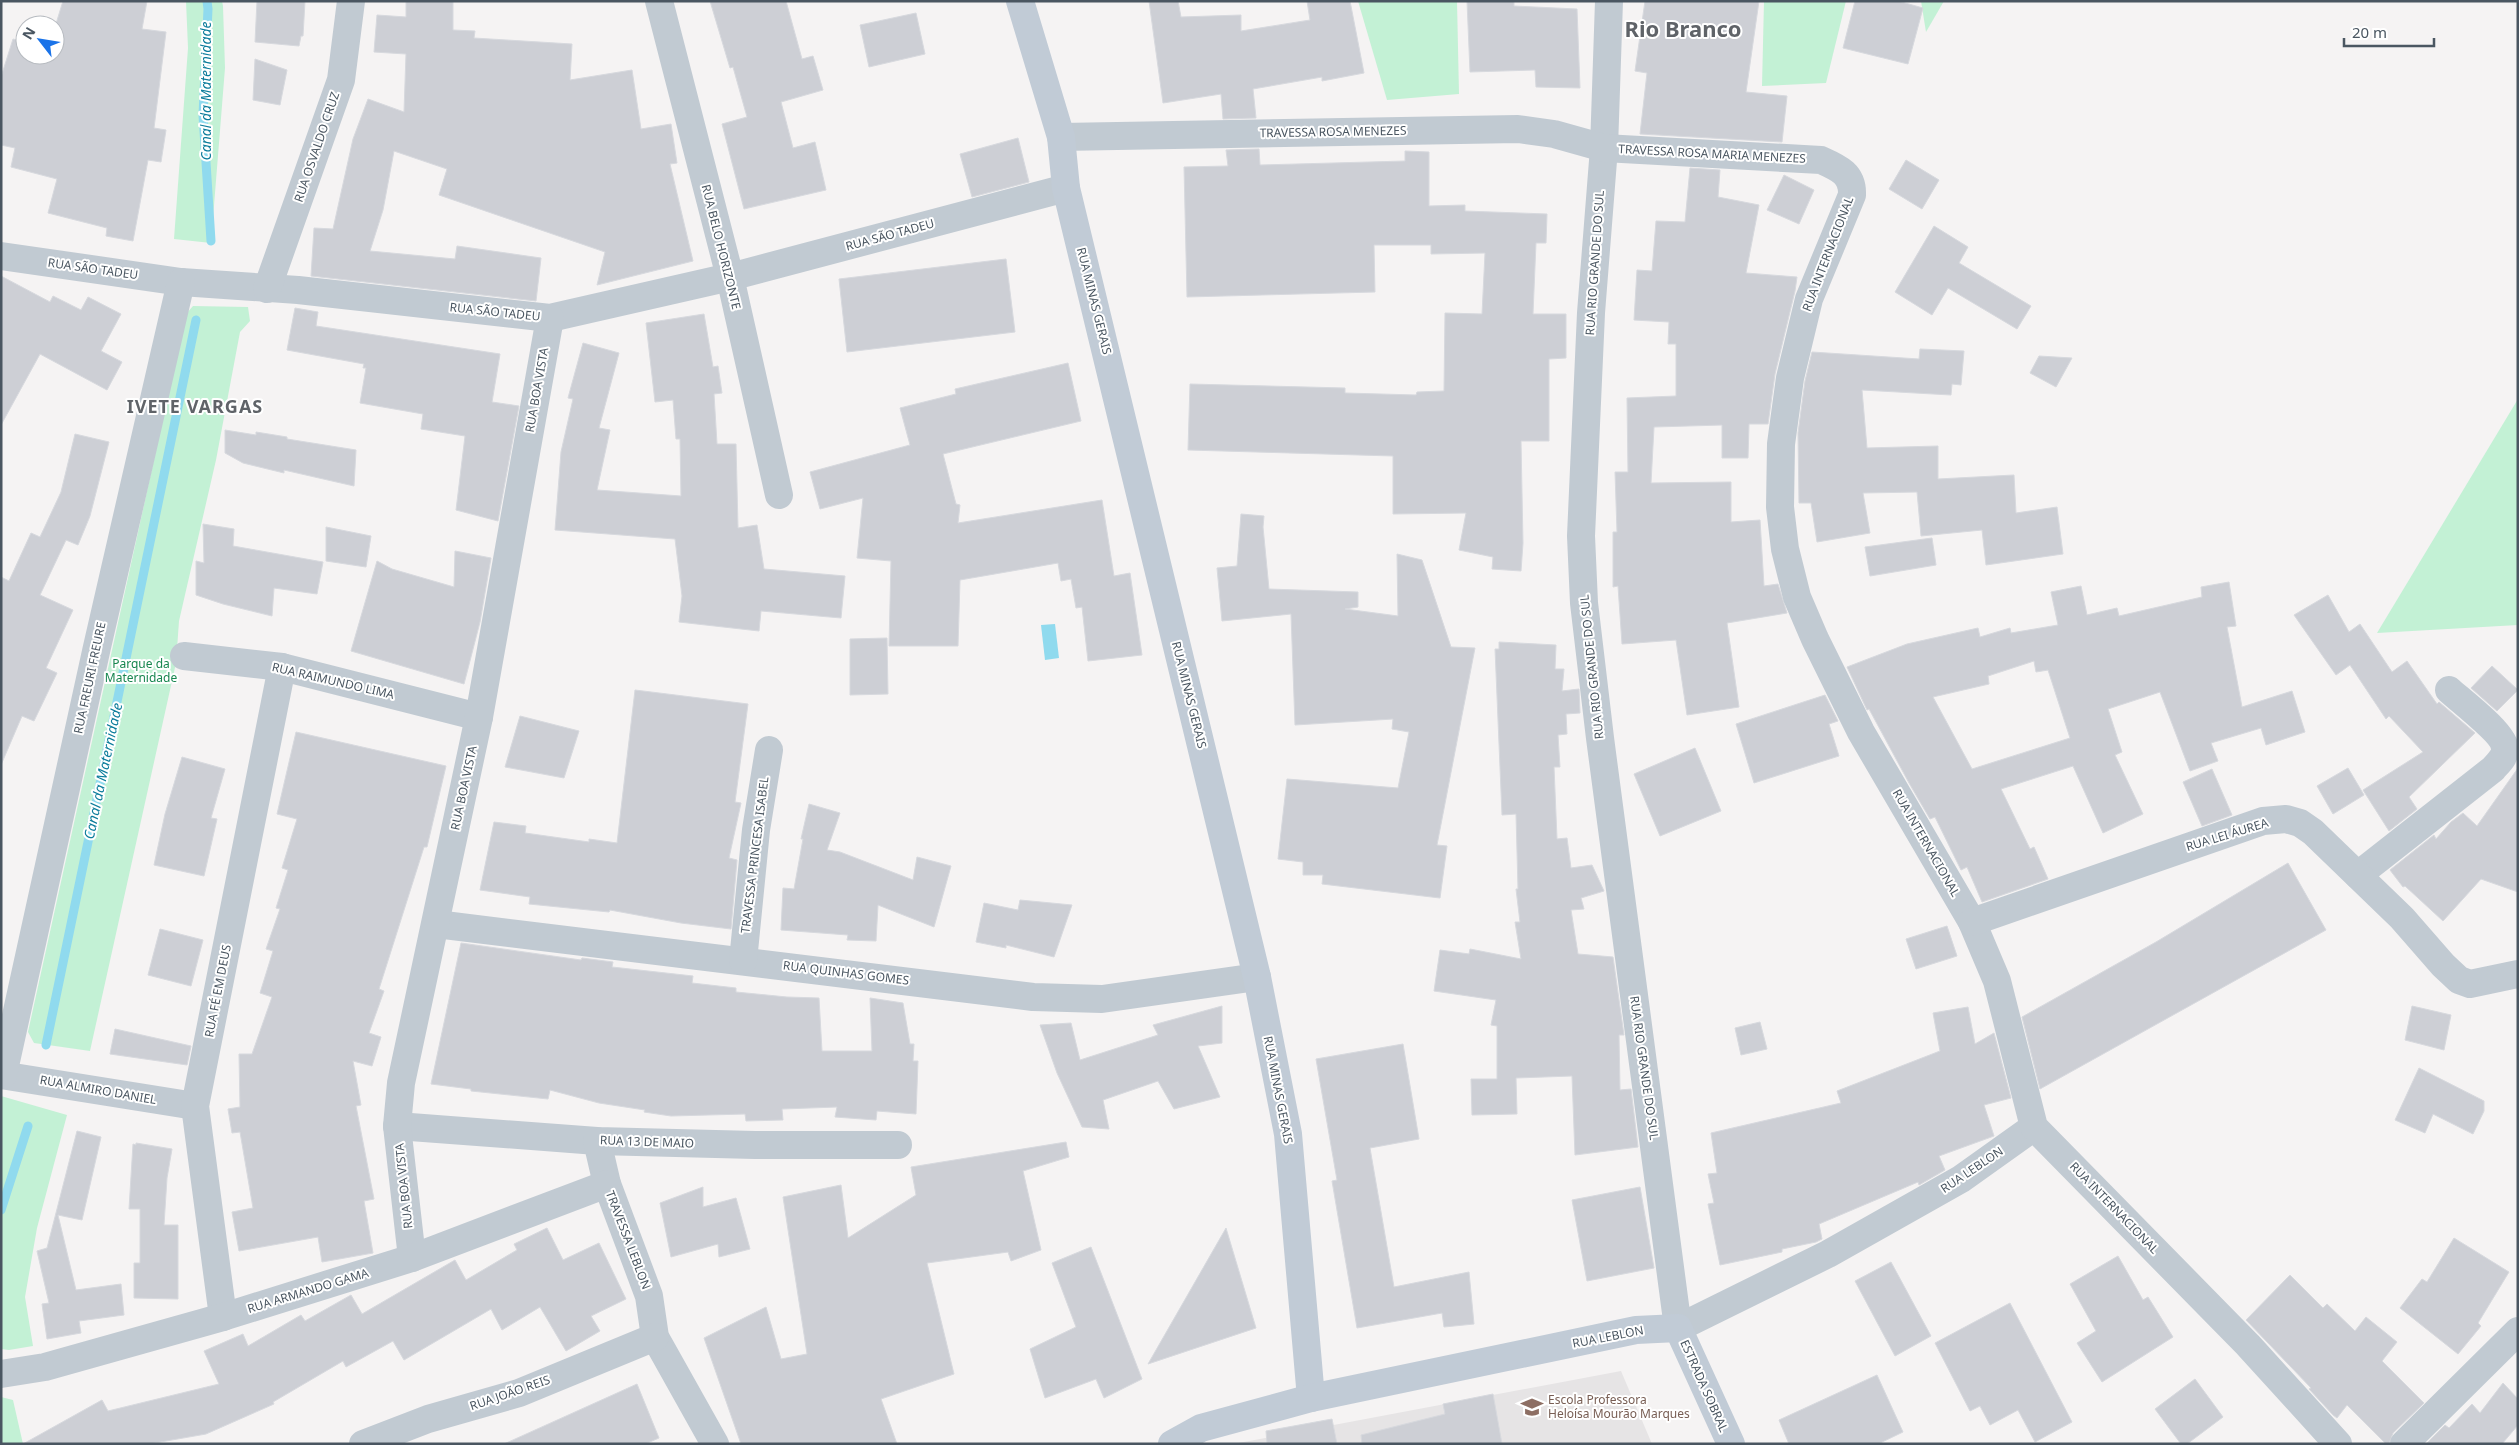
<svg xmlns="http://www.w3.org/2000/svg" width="2519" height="1445" font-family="'Noto Sans',sans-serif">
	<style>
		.education { fill: #e6e4e5 }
		.green { fill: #c3f1d5 }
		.water { fill: #90daee }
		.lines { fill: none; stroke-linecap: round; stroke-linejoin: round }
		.stream { stroke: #90daee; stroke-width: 9 }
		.building { fill: #cdcfd5; stroke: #d7d9de; fill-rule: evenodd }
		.street { stroke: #c1cad2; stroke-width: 28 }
		.secondary { stroke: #c1cbd6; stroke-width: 28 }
		.labels { text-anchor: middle; stroke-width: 4; stroke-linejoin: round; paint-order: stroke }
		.street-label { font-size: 12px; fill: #4a5661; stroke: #fff }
		.park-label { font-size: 12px; fill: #17864f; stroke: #fff }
		.education-label { font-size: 12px; fill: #785e54; stroke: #fff; text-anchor: start }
		.water-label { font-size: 14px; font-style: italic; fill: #0c7c9b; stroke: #fff }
		.district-label { font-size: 18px; font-weight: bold; letter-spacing: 1px; fill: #5f6368; stroke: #fff }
		.town-label { font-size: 22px; font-weight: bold; fill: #5f6368; stroke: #fff }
	</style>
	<rect width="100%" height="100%" fill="#f5f3f3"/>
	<!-- education -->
	<polygon class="education" points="1621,1371 1652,1444 1233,1444"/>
	<!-- green -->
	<g class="green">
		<polygon points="186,1 222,1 223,6 225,68 211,243 174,239 188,48"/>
		<polygon points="1358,1 1457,1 1459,94 1387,100"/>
		<polygon points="1764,1 1846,1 1826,83 1762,86"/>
		<polygon points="1921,1 1944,1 1926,32"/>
		<polygon points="193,306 248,307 250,321 240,332 216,460 179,621 176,663 90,1051 34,1043 28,1032 186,314"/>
		<polygon points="2518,399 2518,625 2377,633"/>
		<polygon points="1,1096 67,1115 37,1228 25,1297 33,1346 9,1350 1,1349"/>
		<polygon points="1,1397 13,1400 23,1444 1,1444"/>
	</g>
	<!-- water -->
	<polygon class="water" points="1055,624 1059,658 1045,660 1041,625"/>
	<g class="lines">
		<!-- stream -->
		<g class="stream">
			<polyline points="207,1 208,9 203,115 211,241"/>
			<polyline points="46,1045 196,320"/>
			<polyline points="1,1210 28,1126"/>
		</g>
	</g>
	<!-- building -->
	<g class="building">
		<polygon points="63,1 147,1 142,29 166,32 154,128 166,130 161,162 148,160 133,241 106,236 107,228 48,213 57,179 11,167 15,148 1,145 1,77 13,39 25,42 25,55 55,55 55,27"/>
		<polygon points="257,1 305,1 303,36 301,36 299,46 255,42"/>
		<polygon points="406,1 453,1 453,30 475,31 474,38 572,44 570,80 632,70 641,129 671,124 677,163 670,164 693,261 597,285 605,252 439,195 447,169 394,151 383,210 370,251 455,259 457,246 541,258 536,301 311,276 314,228 333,229 353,139 368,99 404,112 406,54 374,52 377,15 406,17"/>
		<polygon points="710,1 786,1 802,59 813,56 823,90 781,102 793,148 815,142 826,190 744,209 722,124 747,117 733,67 730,68"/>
		<polygon points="1149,1 1178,1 1181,17 1241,15 1241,31 1310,20 1307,1 1350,1 1364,73 1322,81 1322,77 1253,89 1256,118 1223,119 1221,94 1163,103"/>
		<polygon points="1467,1 1514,1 1514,6 1577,9 1580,88 1536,87 1535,70 1470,72"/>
		<polygon points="1645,1 1759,1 1746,92 1787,96 1782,142 1640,134 1647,73 1635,71"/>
		<polygon points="1855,1 1898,1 1923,8 1908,64 1843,48"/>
		<polygon points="916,13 925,54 869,67 860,25"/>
		<polygon points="255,59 287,70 280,105 253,100"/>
		<polygon points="1018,138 1029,182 972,197 960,154"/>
		<polygon points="1259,149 1260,165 1405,161 1405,151 1429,152 1429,206 1465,205 1465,211 1547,214 1546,243 1536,243 1533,314 1566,314 1566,358 1549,359 1549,441 1521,441 1523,543 1521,571 1492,569 1493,557 1459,550 1466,513 1393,514 1393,456 1188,450 1190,384 1345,388 1345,393 1416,395 1417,392 1444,391 1445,313 1482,314 1485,253 1431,254 1431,245 1374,245 1375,292 1187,297 1184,167 1228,166 1226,150"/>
		<polygon points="1906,160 1939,180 1922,209 1889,189"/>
		<polygon points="1690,168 1720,170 1718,197 1759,205 1746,273 1797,277 1795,291 1775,374 1768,424 1749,424 1748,458 1722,458 1722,425 1654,427 1651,483 1731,482 1731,522 1760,520 1764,586 1778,584 1787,613 1727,623 1739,707 1687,715 1676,640 1622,644 1618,586 1613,587 1613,532 1617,532 1615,472 1628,472 1627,398 1676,396 1676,344 1668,344 1669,322 1634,320 1637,270 1652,271 1656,221 1685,222"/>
		<polygon points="1784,175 1814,190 1799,224 1767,210"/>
		<polygon points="1934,226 1968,247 1959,263 2031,306 2017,329 1948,288 1932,315 1895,292"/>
		<polygon points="1006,259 1015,332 847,352 839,279"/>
		<polygon points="1,276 50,302 53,296 81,310 88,297 121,314 101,351 122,362 107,390 40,354 1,425"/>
		<polygon points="295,308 318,312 316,326 500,354 492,402 519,406 498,521 456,510 465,436 421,429 423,414 360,403 366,368 363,368 364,364 287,350"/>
		<polygon points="704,314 713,367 718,366 722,393 714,394 717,444 736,444 738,528 757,525 764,569 845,576 841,618 761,611 759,631 679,622 682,596 675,539 555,530 561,452 573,399 568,398 583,343 619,353 599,428 610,430 597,490 681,496 680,439 676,439 673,400 655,402 646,323"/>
		<polygon points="1920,349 1964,351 1961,385 1952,384 1951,395 1862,390 1867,448 1938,446 1938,479 2014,475 2016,513 2057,507 2063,554 1986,565 1982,530 1921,536 1917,492 1863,493 1870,533 1817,542 1811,503 1799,503 1798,433 1805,381 1812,352 1919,359"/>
		<polygon points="2039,356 2072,358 2056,387 2030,373"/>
		<polygon points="1068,363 1081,421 943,454 956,504 960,505 958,523 1102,500 1114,576 1130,573 1142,655 1088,661 1082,607 1076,608 1071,579 1061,581 1058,563 960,580 958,646 889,646 891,561 857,558 863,498 820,509 810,472 910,445 900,408 956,394 955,389"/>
		<polygon points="225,430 256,435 256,432 287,437 287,439 356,450 354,486 284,470 284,473 243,463 225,453"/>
		<polygon points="75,434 109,442 90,516 78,545 66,540 40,595 73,610 46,668 57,673 34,721 22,716 1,765 1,577 9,581 31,533 40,537 61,492"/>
		<polygon points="1241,514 1264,516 1263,527 1269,589 1358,592 1358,607 1345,609 1398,616 1397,554 1422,560 1451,647 1475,648 1437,845 1447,846 1440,898 1322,884 1323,875 1303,875 1303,862 1278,859 1287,779 1398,788 1409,732 1392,729 1393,719 1295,725 1291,614 1222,621 1217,568 1237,566"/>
		<polygon points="203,524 234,529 233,546 323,562 317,594 274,588 272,616 223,604 196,595 196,561 204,563"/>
		<polygon points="326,527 371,536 366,567 326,561"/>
		<polygon points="1932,538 1936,565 1870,576 1865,547"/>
		<polygon points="455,551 491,558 480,622 464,684 351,651 377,561 392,569 454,587"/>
		<path d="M2229,582L2236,626L2227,627L2242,707L2292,691L2305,732L2266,745L2261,728L2211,743L2218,761L2190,771L2160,692L2108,709L2122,752L2115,755L2143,814L2103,833L2073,766L2001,789L2030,849L2034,847L2048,879L1982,902L1967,867L1961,870L1935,817L1930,819L1909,783L1869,709L1867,710L1847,667L1907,644L1978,628L1980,637L2010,628L2011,633L2058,625L2051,592L2081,586L2087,615L2117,608L2119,616L2202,597L2201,587ZM2034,661L2036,672L2048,670L2070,738L1972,769L1933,697L1989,684L1988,676Z"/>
		<polygon points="2328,595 2349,632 2360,624 2392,672 2407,661 2437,704 2439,702 2475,733 2409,797 2417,809 2389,831 2363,790 2423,752 2389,716 2386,719 2350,665 2336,675 2294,615"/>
		<polygon points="887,638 888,694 850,695 850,639"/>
		<polygon points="1499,642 1556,645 1555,669 1564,669 1562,691 1579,689 1580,713 1566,714 1567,734 1558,735 1560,767 1554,767 1557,839 1567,838 1571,868 1592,865 1604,891 1581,898 1584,909 1571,910 1578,954 1613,957 1624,1035 1619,1035 1620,1090 1631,1089 1638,1147 1575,1155 1572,1076 1516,1078 1517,1114 1472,1115 1471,1079 1497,1079 1497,1026 1491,1025 1496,1000 1434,991 1440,950 1469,954 1470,949 1521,959 1515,922 1520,922 1516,889 1518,889 1516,814 1502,815 1495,649 1499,649"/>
		<polygon points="2492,666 2518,690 2497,711 2471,688"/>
		<polygon points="635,690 748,704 735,802 741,803 729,858 737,860 731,929 681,923 610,910 609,912 529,904 530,897 480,890 494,822 526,826 525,833 589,842 589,839 617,843"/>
		<polygon points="1825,695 1838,721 1829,724 1839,756 1754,783 1736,724"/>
		<polygon points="520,716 579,731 564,778 505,767"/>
		<polygon points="296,732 446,766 427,847 424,847 379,989 384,991 369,1033 381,1037 372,1066 353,1061 361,1105 356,1106 374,1199 364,1201 373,1253 322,1262 318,1237 239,1251 232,1212 253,1208 240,1132 232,1133 228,1109 240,1107 239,1054 252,1054 272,997 260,993 273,951 266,949 280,909 276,908 288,870 282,868 297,819 277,814"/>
		<polygon points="1695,748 1721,811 1660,836 1634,774"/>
		<polygon points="182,757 225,769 211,818 217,819 204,876 154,865 165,814"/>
		<polygon points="2348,768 2364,795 2333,814 2317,786"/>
		<polygon points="2518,768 2518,892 2481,879 2443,921 2405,886 2403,887 2390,870 2434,835 2436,839 2451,822 2463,813 2477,826"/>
		<polygon points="2212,769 2232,815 2202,826 2183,782"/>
		<polygon points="809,804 840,813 827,850 840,852 913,880 917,857 951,866 934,927 878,905 876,941 847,940 848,935 781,930 783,888 794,889 803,839 801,839"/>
		<polygon points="2288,863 2326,930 2040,1089 2022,1017 2156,942"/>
		<polygon points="1020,900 1072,905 1054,957 1006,945 1006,948 976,942 984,903 1018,910"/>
		<polygon points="1947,926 1957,956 1916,969 1906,939"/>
		<polygon points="160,929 203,940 191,986 148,975"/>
		<polygon points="461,943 581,960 582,958 613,962 612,967 693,976 692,983 736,988 736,992 787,997 819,998 822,1051 872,1051 870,998 903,1003 910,1044 914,1044 913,1061 918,1061 916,1114 877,1111 876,1120 835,1117 837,1107 782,1109 783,1120 746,1121 745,1114 671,1116 644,1112 645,1110 599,1103 550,1090 548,1099 471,1091 471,1089 431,1084"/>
		<polygon points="1222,1006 1222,1043 1198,1046 1220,1097 1174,1109 1158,1081 1103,1100 1109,1129 1082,1127 1057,1073 1040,1025 1071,1023 1080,1060 1158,1035 1153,1025"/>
		<polygon points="2412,1006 2451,1015 2444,1050 2405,1040"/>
		<polygon points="1968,1007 1975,1044 1994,1033 2011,1098 1984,1105 1994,1136 1939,1156 1945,1170 1919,1185 1918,1182 1819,1224 1822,1239 1816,1242 1782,1249 1782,1252 1720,1265 1708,1204 1714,1203 1708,1174 1717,1173 1711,1133 1841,1103 1837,1091 1940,1051 1933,1013"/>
		<polygon points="1760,1022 1767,1049 1741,1055 1735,1028"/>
		<polygon points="115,1029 191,1046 187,1065 110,1054"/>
		<polygon points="1403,1044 1419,1139 1370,1148 1394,1287 1469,1272 1474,1324 1444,1327 1442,1313 1357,1328 1332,1181 1337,1180 1316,1059"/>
		<polygon points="2419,1068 2484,1101 2484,1111 2473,1134 2433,1114 2425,1133 2395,1120"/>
		<polygon points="77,1131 101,1137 82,1220 58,1215 76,1290 121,1284 124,1315 79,1321 81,1333 47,1339 42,1304 49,1303 37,1251 47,1248"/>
		<polygon points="1066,1142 1069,1157 1023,1171 1041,1250 1011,1261 1008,1252 927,1263 954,1374 881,1399 897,1444 741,1444 704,1338 766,1307 781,1359 807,1354 783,1197 841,1185 848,1238 916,1195 911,1167"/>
		<polygon points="136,1143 172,1149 167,1178 164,1225 178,1225 178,1299 134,1298 134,1263 140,1263 140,1209 129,1209 133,1144 136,1145"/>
		<polygon points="703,1187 703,1207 736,1198 750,1249 719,1257 718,1244 671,1257 660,1203"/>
		<polygon points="1640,1187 1654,1268 1587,1281 1572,1200"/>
		<polygon points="547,1228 563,1260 599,1243 626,1299 591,1316 600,1331 566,1351 540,1307 502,1330 491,1309 404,1360 393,1341 346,1367 343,1361 273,1402 274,1404 206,1434 149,1444 23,1444 102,1400 108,1411 219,1384 204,1351 243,1334 248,1346 301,1315 305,1321 351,1295 362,1314 455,1260 466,1280 517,1250 514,1244"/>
		<polygon points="1226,1228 1256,1328 1148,1364"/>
		<polygon points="2454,1238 2509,1272 2478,1323 2481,1326 2458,1354 2400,1308 2422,1279 2427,1282"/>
		<polygon points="1091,1247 1142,1379 1104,1398 1096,1379 1045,1398 1030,1349 1076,1327 1052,1263"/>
		<polygon points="2118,1256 2143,1300 2148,1297 2173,1337 2102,1382 2077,1343 2096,1331 2070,1284"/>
		<polygon points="1891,1262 1931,1336 1895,1356 1855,1281"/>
		<polygon points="2290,1275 2323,1308 2327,1304 2355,1331 2366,1317 2397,1342 2382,1361 2424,1403 2393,1433 2389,1444 2386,1444 2347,1405 2337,1418 2333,1415 2309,1389 2311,1388 2246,1320"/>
		<polygon points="2010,1303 2072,1422 2035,1442 2018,1410 1990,1425 1980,1406 1970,1411 1935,1343"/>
		<polygon points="1877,1375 1903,1432 1878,1444 1789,1444 1779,1420"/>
		<polygon points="2195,1379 2223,1417 2187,1444 2181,1444 2155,1409"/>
		<polygon points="2503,1383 2518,1399 2518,1425 2502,1444 2426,1444 2445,1425 2449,1428 2472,1404 2480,1413"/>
		<polygon points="637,1384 659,1438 645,1444 504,1444"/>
		<polygon points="1493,1394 1502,1444 1362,1444 1361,1435 1445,1414 1443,1404"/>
		<polygon points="1332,1419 1337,1444 1267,1444 1266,1431"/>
	</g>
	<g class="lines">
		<!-- street -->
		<g class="street">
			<polyline points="659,1 730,277 779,495"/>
			<polyline points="1609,1 1604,148 1591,313 1581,536 1584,603 1600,738 1678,1328 1828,1254 1961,1179 2034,1127"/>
			<path d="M1061,137L1518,129L1554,134L1604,148L1821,160C1839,168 1853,174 1852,195L1809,299L1790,378L1781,444L1780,507L1785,549L1797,597L1815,639L1861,732L1972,922L1997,981L2034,1127L2248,1345L2338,1444"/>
			<polyline points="1,256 181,282 298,290 550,318 730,277 1066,188"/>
			<polyline points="267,289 341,80 351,1"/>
			<polyline points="184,656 282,667 479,717"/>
			<path d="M2358,875L2493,769C2498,763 2506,756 2505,749C2505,734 2461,701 2449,690"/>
			<polyline points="1972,922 2263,821 2286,819 2300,823 2313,832 2402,918 2443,965 2459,980 2470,984 2518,974"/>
			<polyline points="436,924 1033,997 1102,999 1257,977"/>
			<polyline points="743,961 756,830 769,750"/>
			<polyline points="1,1075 195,1106"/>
			<polyline points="3,1075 97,647 181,282"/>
			<polyline points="397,1126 597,1141 755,1145 898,1145"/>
			<polyline points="597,1141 607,1184 649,1296 655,1337 715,1444"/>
			<polyline points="412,1258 397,1126 401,1083 479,717 550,318"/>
			<polyline points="223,1317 195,1106 282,667"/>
			<polyline points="1,1374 45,1367 223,1317 412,1258 607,1184"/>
			<polyline points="363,1444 428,1419 519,1393 655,1337"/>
			<polyline points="2404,1444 2518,1331"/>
		</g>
		<!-- secondary -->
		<g class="secondary">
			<polyline points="1020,1 1061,137 1066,188 1257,977 1288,1134 1311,1398"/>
			<polyline points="1172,1444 1201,1428 1311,1398 1636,1330 1678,1328 1731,1444"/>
		</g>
	</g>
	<!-- icons -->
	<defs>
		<g id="school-bare" transform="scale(1.725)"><path d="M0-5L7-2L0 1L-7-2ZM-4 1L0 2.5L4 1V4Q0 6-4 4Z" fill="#8d6e63" stroke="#fff" stroke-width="2.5" paint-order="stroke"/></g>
	</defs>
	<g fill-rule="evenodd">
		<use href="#school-bare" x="1532" y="1407"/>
	</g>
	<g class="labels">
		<!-- street labels -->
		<g class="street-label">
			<text transform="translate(1333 132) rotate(-1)" y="4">TRAVESSA ROSA MENEZES</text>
			<text transform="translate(317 147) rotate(-71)" y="4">RUA OSVALDO CRUZ</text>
			<text transform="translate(1712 154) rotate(3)" y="4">TRAVESSA ROSA MARIA MENEZES</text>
			<text transform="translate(890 235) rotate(-15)" y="4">RUA SÃO TADEU</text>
			<text transform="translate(721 247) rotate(76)" y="4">RUA BELO HORIZONTE</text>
			<text transform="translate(1828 254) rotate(-69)" y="4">RUA INTERNACIONAL</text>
			<text transform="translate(1595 263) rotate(-86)" y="4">RUA RIO GRANDE DO SUL</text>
			<text transform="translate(93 269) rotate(8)" y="4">RUA SÃO TADEU</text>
			<text transform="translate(1094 301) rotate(76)" y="4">RUA MINAS GERAIS</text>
			<text transform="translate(495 312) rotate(6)" y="4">RUA SÃO TADEU</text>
			<text transform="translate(537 390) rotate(-80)" y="4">RUA BOA VISTA</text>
			<text transform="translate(1592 667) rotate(-96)" y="4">RUA RIO GRANDE DO SUL</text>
			<text transform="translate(90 678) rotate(-78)" y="4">RUA FREURI FREURE</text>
			<text transform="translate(333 681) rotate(13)" y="4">RUA RAIMUNDO LIMA</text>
			<text transform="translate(1189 695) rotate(76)" y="4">RUA MINAS GERAIS</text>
			<text transform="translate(464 788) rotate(-78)" y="4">RUA BOA VISTA</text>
			<text transform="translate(2227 835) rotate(-17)" y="4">RUA LEI ÁUREA</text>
			<text transform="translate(1926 843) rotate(60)" y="4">RUA INTERNACIONAL</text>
			<text transform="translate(755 855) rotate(-83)" y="4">TRAVESSA PRINCESA ISABEL</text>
			<text transform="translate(846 973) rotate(7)" y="4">RUA QUINHAS GOMES</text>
			<text transform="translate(218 991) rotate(-79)" y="4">RUA FÉ EM DEUS</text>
			<text transform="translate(1644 1068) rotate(82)" y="4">RUA RIO GRANDE DO SUL</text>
			<text transform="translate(98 1090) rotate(10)" y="4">RUA ALMIRO DANIEL</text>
			<text transform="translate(1278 1090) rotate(79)" y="4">RUA MINAS GERAIS</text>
			<text transform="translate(647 1142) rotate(2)" y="4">RUA 13 DE MAIO</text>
			<text transform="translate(1972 1170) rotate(-34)" y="4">RUA LEBLON</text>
			<text transform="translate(404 1186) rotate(-96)" y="4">RUA BOA VISTA</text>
			<text transform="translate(2114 1208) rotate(46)" y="4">RUA INTERNACIONAL</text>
			<text transform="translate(628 1240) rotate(69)" y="4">TRAVESSA LEBLON</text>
			<text transform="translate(308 1291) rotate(-17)" y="4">RUA ARMANDO GAMA</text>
			<text transform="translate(1608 1337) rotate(-11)" y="4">RUA LEBLON</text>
			<text transform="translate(1704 1386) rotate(66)" y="4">ESTRADA SOBRAL</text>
			<text transform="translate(510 1393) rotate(-19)" y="4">RUA JOÃO REIS</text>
		</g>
		<!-- park labels -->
		<g class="park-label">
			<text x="141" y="668">Parque da<tspan x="141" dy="14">Maternidade</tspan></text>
		</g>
		<!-- education labels -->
		<g class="education-label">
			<text x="1548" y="1404">Escola Professora<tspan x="1548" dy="14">Heloísa Mourão Marques</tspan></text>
		</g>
		<!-- water labels -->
		<g class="water-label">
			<text transform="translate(206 91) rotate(-90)" y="5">Canal da Maternidade</text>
			<text transform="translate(103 771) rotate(-78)" y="5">Canal da Maternidade</text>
		</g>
		<!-- district labels -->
		<g class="district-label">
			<text x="195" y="413">IVETE VARGAS</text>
		</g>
		<!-- town labels -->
		<g class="town-label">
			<text x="1683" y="37">Rio Branco</text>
		</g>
	</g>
	<!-- border -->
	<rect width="2519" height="1445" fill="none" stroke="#4a5661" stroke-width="5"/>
	<!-- north arrow -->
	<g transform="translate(40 40) rotate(301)"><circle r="24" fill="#ffffff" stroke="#b7bbc0"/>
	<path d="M0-4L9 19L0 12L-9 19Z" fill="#1a73e8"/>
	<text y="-8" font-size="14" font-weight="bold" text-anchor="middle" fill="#4a5661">N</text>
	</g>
	<!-- scale -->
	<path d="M2344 38v8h90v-8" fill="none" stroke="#4a5661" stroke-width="2.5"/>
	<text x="2352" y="38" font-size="15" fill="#4a5661" stroke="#ffffff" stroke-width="4" paint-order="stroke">20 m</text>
</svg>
